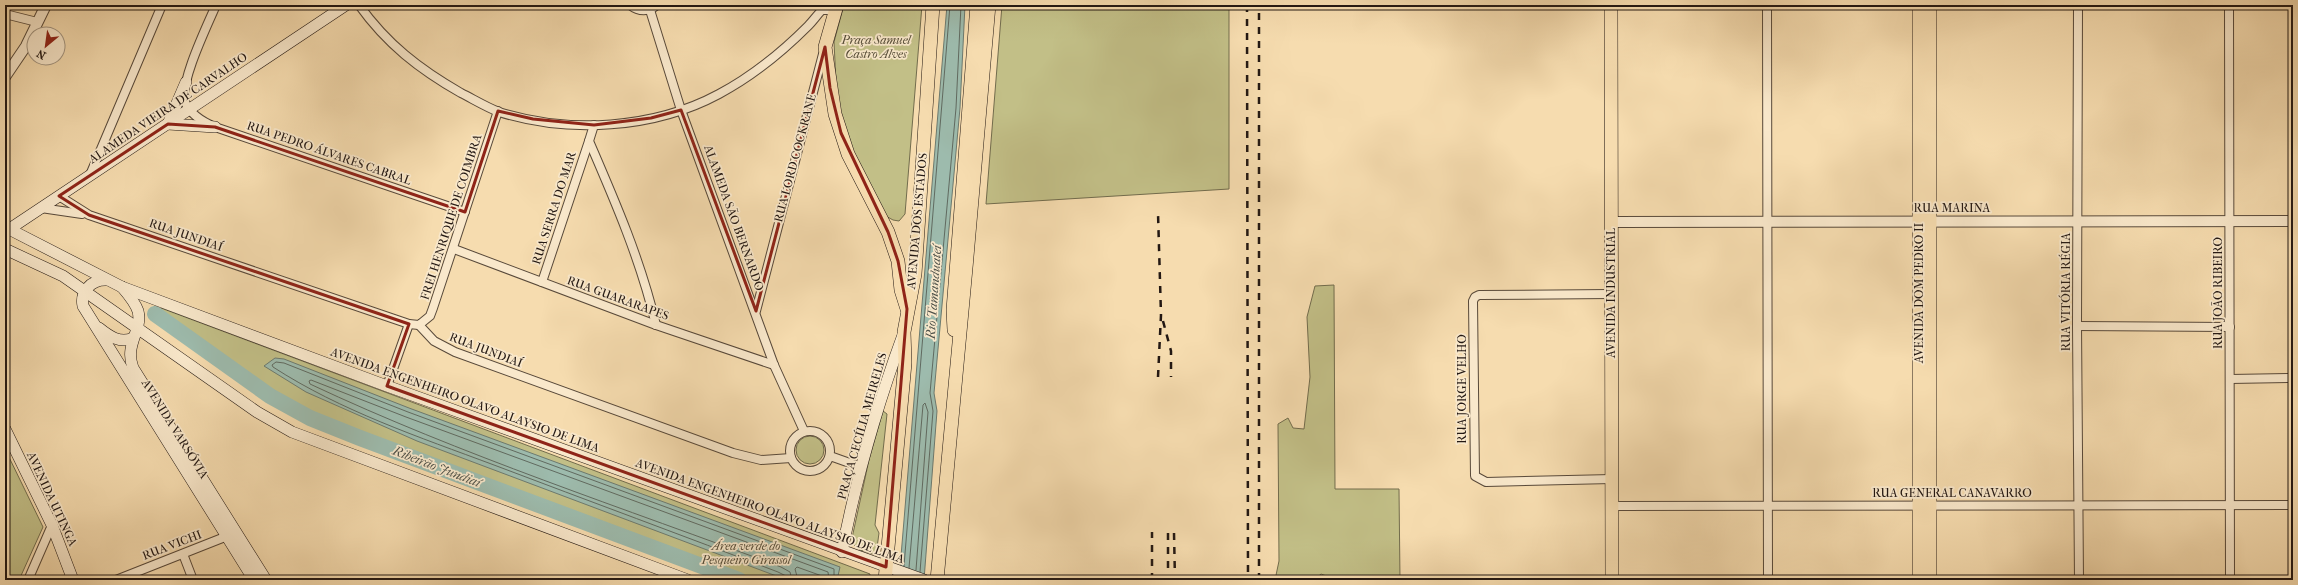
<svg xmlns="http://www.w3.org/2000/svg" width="2298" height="585" font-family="'IM FELL French Canon',serif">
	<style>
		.green { fill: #c2bf87; stroke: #726c4d }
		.water { fill: #9dbbad; stroke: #6c7a6f }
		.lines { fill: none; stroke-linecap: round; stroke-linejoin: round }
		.shore { stroke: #606a60; stroke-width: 1 }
		.river { stroke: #9dbbad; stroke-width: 16 }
		.minor-casing { stroke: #58493a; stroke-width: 10 }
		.tertiary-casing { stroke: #58493a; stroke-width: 12 }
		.secondary-casing { stroke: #231813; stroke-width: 12 }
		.primary-casing { stroke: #231813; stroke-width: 14 }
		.trunk-casing { stroke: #231813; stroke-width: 14 }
		.minor { stroke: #f9e8cb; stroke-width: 8 }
		.tertiary { stroke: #f9e8cb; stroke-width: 10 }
		.secondary { stroke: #f9e8cb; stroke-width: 11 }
		.primary { stroke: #f6dcaf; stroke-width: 13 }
		.trunk { stroke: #f6dcaf; stroke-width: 13 }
		.rail { stroke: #231813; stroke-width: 2.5; stroke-dasharray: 7 7; stroke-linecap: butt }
		.marked { fill: none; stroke: #8f2418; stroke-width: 3; stroke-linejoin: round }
		.labels { text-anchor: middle; stroke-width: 3.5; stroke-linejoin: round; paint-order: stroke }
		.park-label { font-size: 12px; font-style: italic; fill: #534a36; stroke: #f9e8cb }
		.street-label { font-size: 12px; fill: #231813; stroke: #f9e8cb }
		.water-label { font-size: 13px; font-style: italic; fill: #4e5149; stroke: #f9e8cb }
	</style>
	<rect width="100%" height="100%" fill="#f6dcaf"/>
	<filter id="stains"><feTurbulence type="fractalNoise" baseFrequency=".005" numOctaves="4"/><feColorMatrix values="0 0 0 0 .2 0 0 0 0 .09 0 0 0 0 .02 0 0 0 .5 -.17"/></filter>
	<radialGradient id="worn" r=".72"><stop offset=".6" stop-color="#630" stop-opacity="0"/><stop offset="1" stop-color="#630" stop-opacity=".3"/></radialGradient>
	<!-- green -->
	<g class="green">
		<polygon points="844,5 922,5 905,214 899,221 893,220 884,215 856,159 837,102 834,42"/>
		<polygon points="1002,5 1229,5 1229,189 986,204"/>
		<polygon points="1334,285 1335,489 1399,489 1400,580 1337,580 1321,574 1314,580 1275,580 1279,561 1278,424 1288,418 1293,428 1304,429 1310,377 1307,317 1315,286"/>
		<polygon points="161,308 870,574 869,580 751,580 336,423 275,395 160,312"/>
		<polygon points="883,411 887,414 875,525 879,533 876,555 860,550 853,544 852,538 869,460"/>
		<circle cx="810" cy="450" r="14"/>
		<polygon points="5,449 43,527 19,580 5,580"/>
	</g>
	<!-- water -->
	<g class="water">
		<polygon points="947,5 965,5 960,108 934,393 937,411 924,580 899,580"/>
		<polygon points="275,358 284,359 409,408 840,567 837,580 787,580 417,441 306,392 264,366"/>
	</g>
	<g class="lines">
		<!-- shore -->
		<g class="shore">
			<polyline points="904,566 950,5"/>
			<polyline points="909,568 923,405 925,403 928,412 916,570"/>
			<polyline points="920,572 933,411 930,393 956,108 961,5"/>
			<path d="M787,580L786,576L778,572C684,536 589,501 494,465C419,437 341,411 273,367L272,365L276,362L284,363L408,412L834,569V580"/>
			<path d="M792,580L790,572L781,567C624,508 461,455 310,384L309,381L311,380L406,417L828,572L829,580"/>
			<polyline points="798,580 795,569 797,567 822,576 823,580"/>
		</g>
		<!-- river -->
		<polyline class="river" points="155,314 270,396 310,418 360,438 739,580"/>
		<!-- minor casing -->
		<g class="minor-casing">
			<g id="minor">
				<path d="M216,5C208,24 179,83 185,102C190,114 203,122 215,127L465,212"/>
				<path d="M359,5C387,44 419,69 461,93C473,99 486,107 499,112C569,134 654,129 719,94C751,77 782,52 808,26C813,21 817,15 822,10H836"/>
				<path d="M630,5C639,12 649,12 657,5"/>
				<polyline points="1767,5 1768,580"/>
				<polyline points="2078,5 2077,326 2079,580"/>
				<polyline points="2229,5 2230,580"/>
				<polyline points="650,10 681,110 774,365 804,431"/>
				<polyline points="5,14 37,22"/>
				<path d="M594,125L589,141C615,201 641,261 656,325"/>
				<polyline points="90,175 162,5"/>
				<polyline points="59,196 89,215 409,324 419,325 430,316 433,308 498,111"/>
				<polyline points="41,208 82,214"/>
				<polyline points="454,249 656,325 774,365"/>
				<polyline points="542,282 589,141"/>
				<polyline points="1611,294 1479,295 1475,297 1473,301 1475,476 1486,482 1612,479"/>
				<polyline points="756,311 823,54"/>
				<polyline points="419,325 434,341 455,352 733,453 761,460 791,458"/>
				<polyline points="2077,326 2230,327"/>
				<polyline points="2230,379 2293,378"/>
				<polyline points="387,386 409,324"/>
				<circle cx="810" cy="451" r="20"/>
				<polyline points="830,456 861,467"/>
				<polyline points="1612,506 2293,505"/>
				<polyline points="183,554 193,580"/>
				<polyline points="28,580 52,525"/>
				<polyline points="116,580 230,535"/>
			</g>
		</g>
		<!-- tertiary casing -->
		<g class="tertiary-casing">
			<g id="tertiary">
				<polyline points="5,77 26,46 46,5"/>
				<polyline points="1611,222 2293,221"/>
			</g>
		</g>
		<!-- secondary casing -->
		<g class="secondary-casing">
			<g id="secondary">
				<polyline points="186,82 168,124 215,127"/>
				<polyline points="5,227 122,287 387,386 924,580"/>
				<polyline points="5,232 346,5"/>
				<polyline points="5,249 63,276 257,412 292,432 688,580"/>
				<path d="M105,280C91,280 80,292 83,306L254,580"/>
				<path d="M122,287C128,294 135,302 138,311C143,330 124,344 133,368L266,580"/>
				<path d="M99,328C109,336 120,344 133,338"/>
				<polyline points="5,429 52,525 73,580"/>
				<path d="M842,552C856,478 877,406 903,335"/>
			</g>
		</g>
		<!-- primary casing -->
		<g class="primary-casing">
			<g id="primary">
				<polyline points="1611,5 1612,580"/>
				<polyline points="1930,5 1930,580"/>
				<polyline points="1919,580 1919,5"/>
			</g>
		</g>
		<!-- trunk casing -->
		<g class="trunk-casing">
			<g id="trunk">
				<polyline points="837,5 825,47 835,114 848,154 888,232 898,261 901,290 907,309"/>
				<polyline points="954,330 953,310 977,5"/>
				<polyline points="885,580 905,363 904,332 915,274 933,5"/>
				<path d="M937,580C955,388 973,197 989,5"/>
			</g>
		</g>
		<!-- minor -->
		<use href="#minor" class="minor"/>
		<!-- tertiary -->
		<use href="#tertiary" class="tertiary"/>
		<!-- secondary -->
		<use href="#secondary" class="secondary"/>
		<!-- primary -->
		<use href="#primary" class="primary"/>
		<!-- trunk -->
		<use href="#trunk" class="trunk"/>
		<!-- rail -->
		<g class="rail">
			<polyline points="1247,5 1248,580"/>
			<polyline points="1163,321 1171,351 1171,377"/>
			<polyline points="1158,377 1161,315 1158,213"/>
			<polyline points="1168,533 1168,580"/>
			<polyline points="1174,533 1175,580"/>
			<polyline points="1152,580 1152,532"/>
			<polyline points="1259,580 1259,5"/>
		</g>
	</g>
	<!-- marked area -->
	<path class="marked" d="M825,47L830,88L841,133L888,232L898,261L907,309L886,567L387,386L409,324L89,215L59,196L168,124L215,127L465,212L498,111L533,119L594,125L651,118L681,110L756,311Z"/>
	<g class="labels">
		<!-- park labels -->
		<g class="park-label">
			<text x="876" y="44">Praça Samuel<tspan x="876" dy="14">Castro Alves</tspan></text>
			<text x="746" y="550">Área verde do<tspan x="746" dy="14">Pesqueiro Girassol</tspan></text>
		</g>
		<!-- street labels -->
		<g class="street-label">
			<text transform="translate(168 108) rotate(-34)" y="4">ALAMEDA VIEIRA DE CARVALHO</text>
			<text transform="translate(329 153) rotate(19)" y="4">RUA PEDRO ÁLVARES CABRAL</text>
			<text transform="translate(795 158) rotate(-75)" y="4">RUA LORD COCKRANE</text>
			<text transform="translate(554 208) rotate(-72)" y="4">RUA SERRA DO MAR</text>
			<text x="1952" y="212">RUA MARINA</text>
			<text transform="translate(451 217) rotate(-72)" y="4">FREI HENRIQUE DE COIMBRA</text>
			<text transform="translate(734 218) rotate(70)" y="4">ALAMEDA SÃO BERNARDO</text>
			<text transform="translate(917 221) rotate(-85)" y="4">AVENIDA DOS ESTADOS</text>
			<text transform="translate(186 235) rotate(19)" y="4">RUA JUNDIAÍ</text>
			<text transform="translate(2066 292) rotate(-90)" y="4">RUA VITÓRIA RÉGIA</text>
			<text transform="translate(1611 293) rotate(-90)" y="4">AVENIDA INDUSTRIAL</text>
			<text transform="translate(1919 293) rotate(-90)" y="4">AVENIDA DOM PEDRO II</text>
			<text transform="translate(2218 293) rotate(-90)" y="4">RUA JOÃO RIBEIRO</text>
			<text transform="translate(618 298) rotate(20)" y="4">RUA GUARARAPES</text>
			<text transform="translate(486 350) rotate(21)" y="4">RUA JUNDIAÍ</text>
			<text transform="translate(1462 389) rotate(-90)" y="4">RUA JORGE VELHO</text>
			<text transform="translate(465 400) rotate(20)" y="4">AVENIDA ENGENHEIRO OLAVO ALAYSIO DE LIMA</text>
			<text transform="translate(862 426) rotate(-74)" y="4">PRAÇA CECÍLIA MEIRELES</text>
			<text transform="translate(175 429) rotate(58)" y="4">AVENIDA VARSÓVIA</text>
			<text x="1952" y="497">RUA GENERAL CANAVARRO</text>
			<text transform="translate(52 499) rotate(65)" y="4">AVENIDA UTINGA</text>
			<text transform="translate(770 511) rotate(20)" y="4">AVENIDA ENGENHEIRO OLAVO ALAYSIO DE LIMA</text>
			<text transform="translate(172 545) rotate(-21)" y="4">RUA VICHI</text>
		</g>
		<!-- water labels -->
		<g class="water-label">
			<text transform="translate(933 292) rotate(-86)" y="5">Rio Tamanduateí</text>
			<text transform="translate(437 466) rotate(21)" y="5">Ribeirão Jundiaí</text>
		</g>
	</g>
	<!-- margin -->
	<rect width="2298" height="585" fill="none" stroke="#f6dcaf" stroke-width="20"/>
	<rect x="6" y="6" width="2286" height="573" fill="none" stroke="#231813" stroke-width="2"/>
	<rect x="10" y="10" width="2278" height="565" fill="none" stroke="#231813"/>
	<!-- north arrow -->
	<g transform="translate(46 46) rotate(209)"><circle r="19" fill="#f9e8cb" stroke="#a39581"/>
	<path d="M0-3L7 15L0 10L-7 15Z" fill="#8f2418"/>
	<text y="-6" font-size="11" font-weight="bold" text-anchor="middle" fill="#231813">N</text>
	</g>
	<rect width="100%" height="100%" filter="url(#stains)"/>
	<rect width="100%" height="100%" fill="url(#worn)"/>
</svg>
